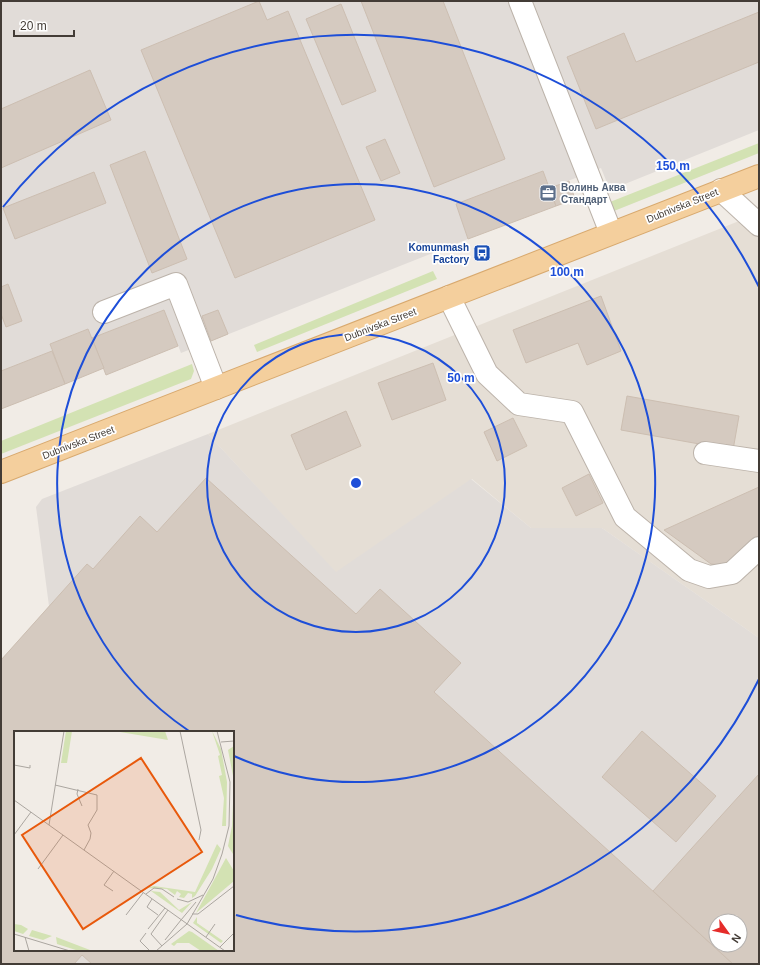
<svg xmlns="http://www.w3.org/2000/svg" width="760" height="965" font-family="Arial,sans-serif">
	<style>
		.residential { fill: #e5ded5 }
		.industrial { fill: #e1dcd8; fill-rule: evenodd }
		.green { fill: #d3e2b3 }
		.building { fill: #d5cac0; stroke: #ccbeb1; fill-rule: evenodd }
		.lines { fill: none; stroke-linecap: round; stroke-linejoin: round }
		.minor-casing { stroke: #bcb3aa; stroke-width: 24 }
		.major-casing { stroke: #d8a96e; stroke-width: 24 }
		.minor { stroke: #fff; stroke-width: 22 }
		.major { stroke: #f4cf9d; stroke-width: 22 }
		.ring { fill: none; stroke: #1d4ed8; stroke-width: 2 }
		.labels { text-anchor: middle; stroke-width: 3.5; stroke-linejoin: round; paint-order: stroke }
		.service-label { font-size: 10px; font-weight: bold; fill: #4e5e75; stroke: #fff; text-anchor: start }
		.street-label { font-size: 10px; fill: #433c36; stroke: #fff }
		.transit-label { font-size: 10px; font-weight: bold; fill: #164399; stroke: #fff; text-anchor: end }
		.inset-road { fill: none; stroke: #aba6a0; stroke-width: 1 }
		.view { fill: #e8590c; fill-opacity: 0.15; stroke: #e8590c; stroke-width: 2 }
		.inset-edge { fill: none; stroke: #433c36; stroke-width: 2 }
		.centre { fill: #1d4ed8; stroke: #fff; stroke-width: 2 }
		.ring-label { font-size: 12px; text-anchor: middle; font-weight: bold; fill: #1d4ed8; stroke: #fff; stroke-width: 3.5; stroke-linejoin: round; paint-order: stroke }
	</style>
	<rect width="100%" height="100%" fill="#f1ece6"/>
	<!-- residential -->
	<polygon class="residential" points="759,213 759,638 602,528 531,528 472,479 336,573 208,434"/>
	<!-- industrial -->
	<g class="industrial">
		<polygon points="1,1 759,1 759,130 610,190 601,168 550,188 543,171 456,204 468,239 181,353 164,310 92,338 88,329 50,344 52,351 1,371"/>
		<path d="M208,434L336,572L471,479L531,528H602L759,638V964H1V660L49,606L36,507L42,499ZM15,732H233V950H15ZM716,921H740V945H716Z"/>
	</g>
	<!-- green -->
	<g class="green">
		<polygon points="759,143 759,153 614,211 610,202"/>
		<polygon points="433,271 437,279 257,352 254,345"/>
		<polygon points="192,364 194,371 191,379 1,454 1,441"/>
	</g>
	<!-- building -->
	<g class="building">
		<polygon points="259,1 267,20 288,11 375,220 235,278 141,50"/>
		<polygon points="361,1 443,1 505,159 434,187"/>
		<polygon points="341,4 376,91 342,105 306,19"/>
		<polygon points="759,12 759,62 596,129 567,57 624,33 636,62"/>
		<polygon points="90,70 111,120 1,168 1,109"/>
		<polygon points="385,139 400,173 381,181 366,147"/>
		<polygon points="145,151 187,259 152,273 110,165"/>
		<polygon points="543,171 556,206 468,239 456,204"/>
		<polygon points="94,172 106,203 15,239 3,208"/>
		<polygon points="569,181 575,199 556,206 550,188"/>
		<polygon points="8,284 22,321 6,327 1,314 1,287"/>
		<polygon points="601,296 621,351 587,365 578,343 526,363 513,330"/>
		<polygon points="164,310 178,346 106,375 92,338"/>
		<polygon points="218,310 228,334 211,341 202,316"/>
		<polygon points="88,329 104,368 65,384 50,344"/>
		<polygon points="52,351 65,384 1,409 1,371"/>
		<polygon points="433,363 446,400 392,420 378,383"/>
		<polygon points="627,396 739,416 733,450 621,430"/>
		<polygon points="346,411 361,446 306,470 291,435"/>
		<polygon points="513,418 527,446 497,461 484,432"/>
		<polygon points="589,474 603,503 576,516 562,488"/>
		<path d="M206,478L356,614L380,589L461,663L434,692L733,964H92L82,955L74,964H1V660L87,564L93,569L140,516L157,532ZM15,732H233V950H15Z"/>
		<polygon points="759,487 759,540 731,566 711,564 664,530"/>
		<polygon points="642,731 716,796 676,842 602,777"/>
		<path d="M759,774V964H733L653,891ZM716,921H740V945H716Z"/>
	</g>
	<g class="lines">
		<!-- minor casing -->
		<g class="minor-casing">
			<g id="minor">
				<polyline points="520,1 611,233"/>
				<polyline points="721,190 759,225"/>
				<polyline points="449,297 487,374 519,404 572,412 625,517 689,570 709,577 732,573 759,548"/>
				<polyline points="104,312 176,284 216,388"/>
				<polyline points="705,453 759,461"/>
			</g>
		</g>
		<!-- major casing -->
		<g class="major-casing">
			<polyline id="major" points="1,472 759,176"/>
		</g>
		<!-- minor -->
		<use href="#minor" class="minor"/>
		<!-- major -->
		<use href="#major" class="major"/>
	</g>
	<!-- distance rings -->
	<g class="ring">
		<circle cx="356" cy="483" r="149"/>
		<path d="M189 731A299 299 0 1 1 234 756"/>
		<path d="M759 679A448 448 0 0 1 236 915M3 207A448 448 0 0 1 759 287"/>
	</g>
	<!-- icons -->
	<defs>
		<g id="office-square" transform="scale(0.9)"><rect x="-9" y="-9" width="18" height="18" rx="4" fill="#5c6f8a" stroke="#fff"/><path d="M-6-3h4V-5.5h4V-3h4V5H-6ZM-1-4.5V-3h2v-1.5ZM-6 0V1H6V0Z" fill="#fff"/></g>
		<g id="bus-square" transform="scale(0.9)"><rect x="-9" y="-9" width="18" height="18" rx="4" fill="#1a4fb4" stroke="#fff"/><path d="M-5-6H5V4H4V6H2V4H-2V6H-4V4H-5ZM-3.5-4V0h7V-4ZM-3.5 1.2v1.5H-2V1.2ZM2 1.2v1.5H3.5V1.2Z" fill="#fff"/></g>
	</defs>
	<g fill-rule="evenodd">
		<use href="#office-square" x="548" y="193"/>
		<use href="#bus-square" x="482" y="253"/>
	</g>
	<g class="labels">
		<!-- service labels -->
		<g class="service-label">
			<text x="561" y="191">Волинь Аква<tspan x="561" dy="12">Стандарт</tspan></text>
		</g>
		<!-- street labels -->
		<g class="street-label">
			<text transform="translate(682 205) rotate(-22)" y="4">Dubnivska Street</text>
			<text transform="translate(380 324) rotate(-21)" y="4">Dubnivska Street</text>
			<text transform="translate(78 442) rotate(-21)" y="4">Dubnivska Street</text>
		</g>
		<!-- transit labels -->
		<g class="transit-label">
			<text x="469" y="251">Komunmash<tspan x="469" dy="12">Factory</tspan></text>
		</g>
	</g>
	<!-- overview -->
	<g transform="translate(14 731)">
		<rect width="220" height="220" fill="#f1ece6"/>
		<path d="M52,0H58L53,32H47ZM107,0H151L154,9L106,1ZM198,0L207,18L213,51L212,95H208L210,67L205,45L208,44L204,25L206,24ZM220,15V120L219,123L214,115L218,95L220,50L214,19ZM203,113L207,118L198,138L181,165L178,167V163L174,162L170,167L165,166L167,163L163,160L161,164L153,158L133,157L140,155L181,161ZM212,127L220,140V150L182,182ZM137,160L146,161L165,179L178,171L168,182ZM183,186V192L209,210L207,212L179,192ZM0,193L7,194L14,198L9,203L0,200ZM18,199L38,205L29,209L15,205ZM175,200L178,201L205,220H187L175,212H163L160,215L157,213ZM42,206L76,219L79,220H65L43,213Z" fill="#d3e2b3"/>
		<path class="inset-road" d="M166,0L187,99L185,109M207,11L220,10M0,34L16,37V34M41,54L83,64V79L74,94L77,102L76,108L70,119M64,58L63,63L68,75M0,69L211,220M35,94L50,0M0,104L17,81M24,138L49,104M99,160L90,154L100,140M132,163L140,157L148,158L160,166M138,168L133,176L144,184M163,168L174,171L189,164M178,183H184L220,155M112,184L129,162M167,189L182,171M173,193L199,148L208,123L215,95L216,51L203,0M134,198L151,177M132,202L126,210L136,220M0,203L56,220M11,206L15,220M192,206L201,193M151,209L167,189M148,215L137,203L154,179M206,216L220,202M142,220L173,193"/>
		<path class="view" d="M127,27L188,121L69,198L8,104Z"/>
		<rect width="220" height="220" class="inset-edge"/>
	</g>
	<circle cx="356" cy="483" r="6" class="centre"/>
	<g class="ring-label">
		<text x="673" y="170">150 m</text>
		<text x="567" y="276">100 m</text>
		<text x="461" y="382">50 m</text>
	</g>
	<!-- border -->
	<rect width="760" height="965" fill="none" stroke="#433c36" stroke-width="4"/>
	<!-- north arrow -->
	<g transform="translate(728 933) rotate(123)"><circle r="19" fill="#ffffff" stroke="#b4b1af"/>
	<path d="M0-3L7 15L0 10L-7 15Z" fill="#e52c2a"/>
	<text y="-6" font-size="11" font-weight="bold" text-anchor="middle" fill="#433c36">N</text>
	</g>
	<!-- scale -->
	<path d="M14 30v6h60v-6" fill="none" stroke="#433c36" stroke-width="2"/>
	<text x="20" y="30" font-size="12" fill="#433c36" stroke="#ffffff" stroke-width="3" paint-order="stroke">20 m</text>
</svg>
